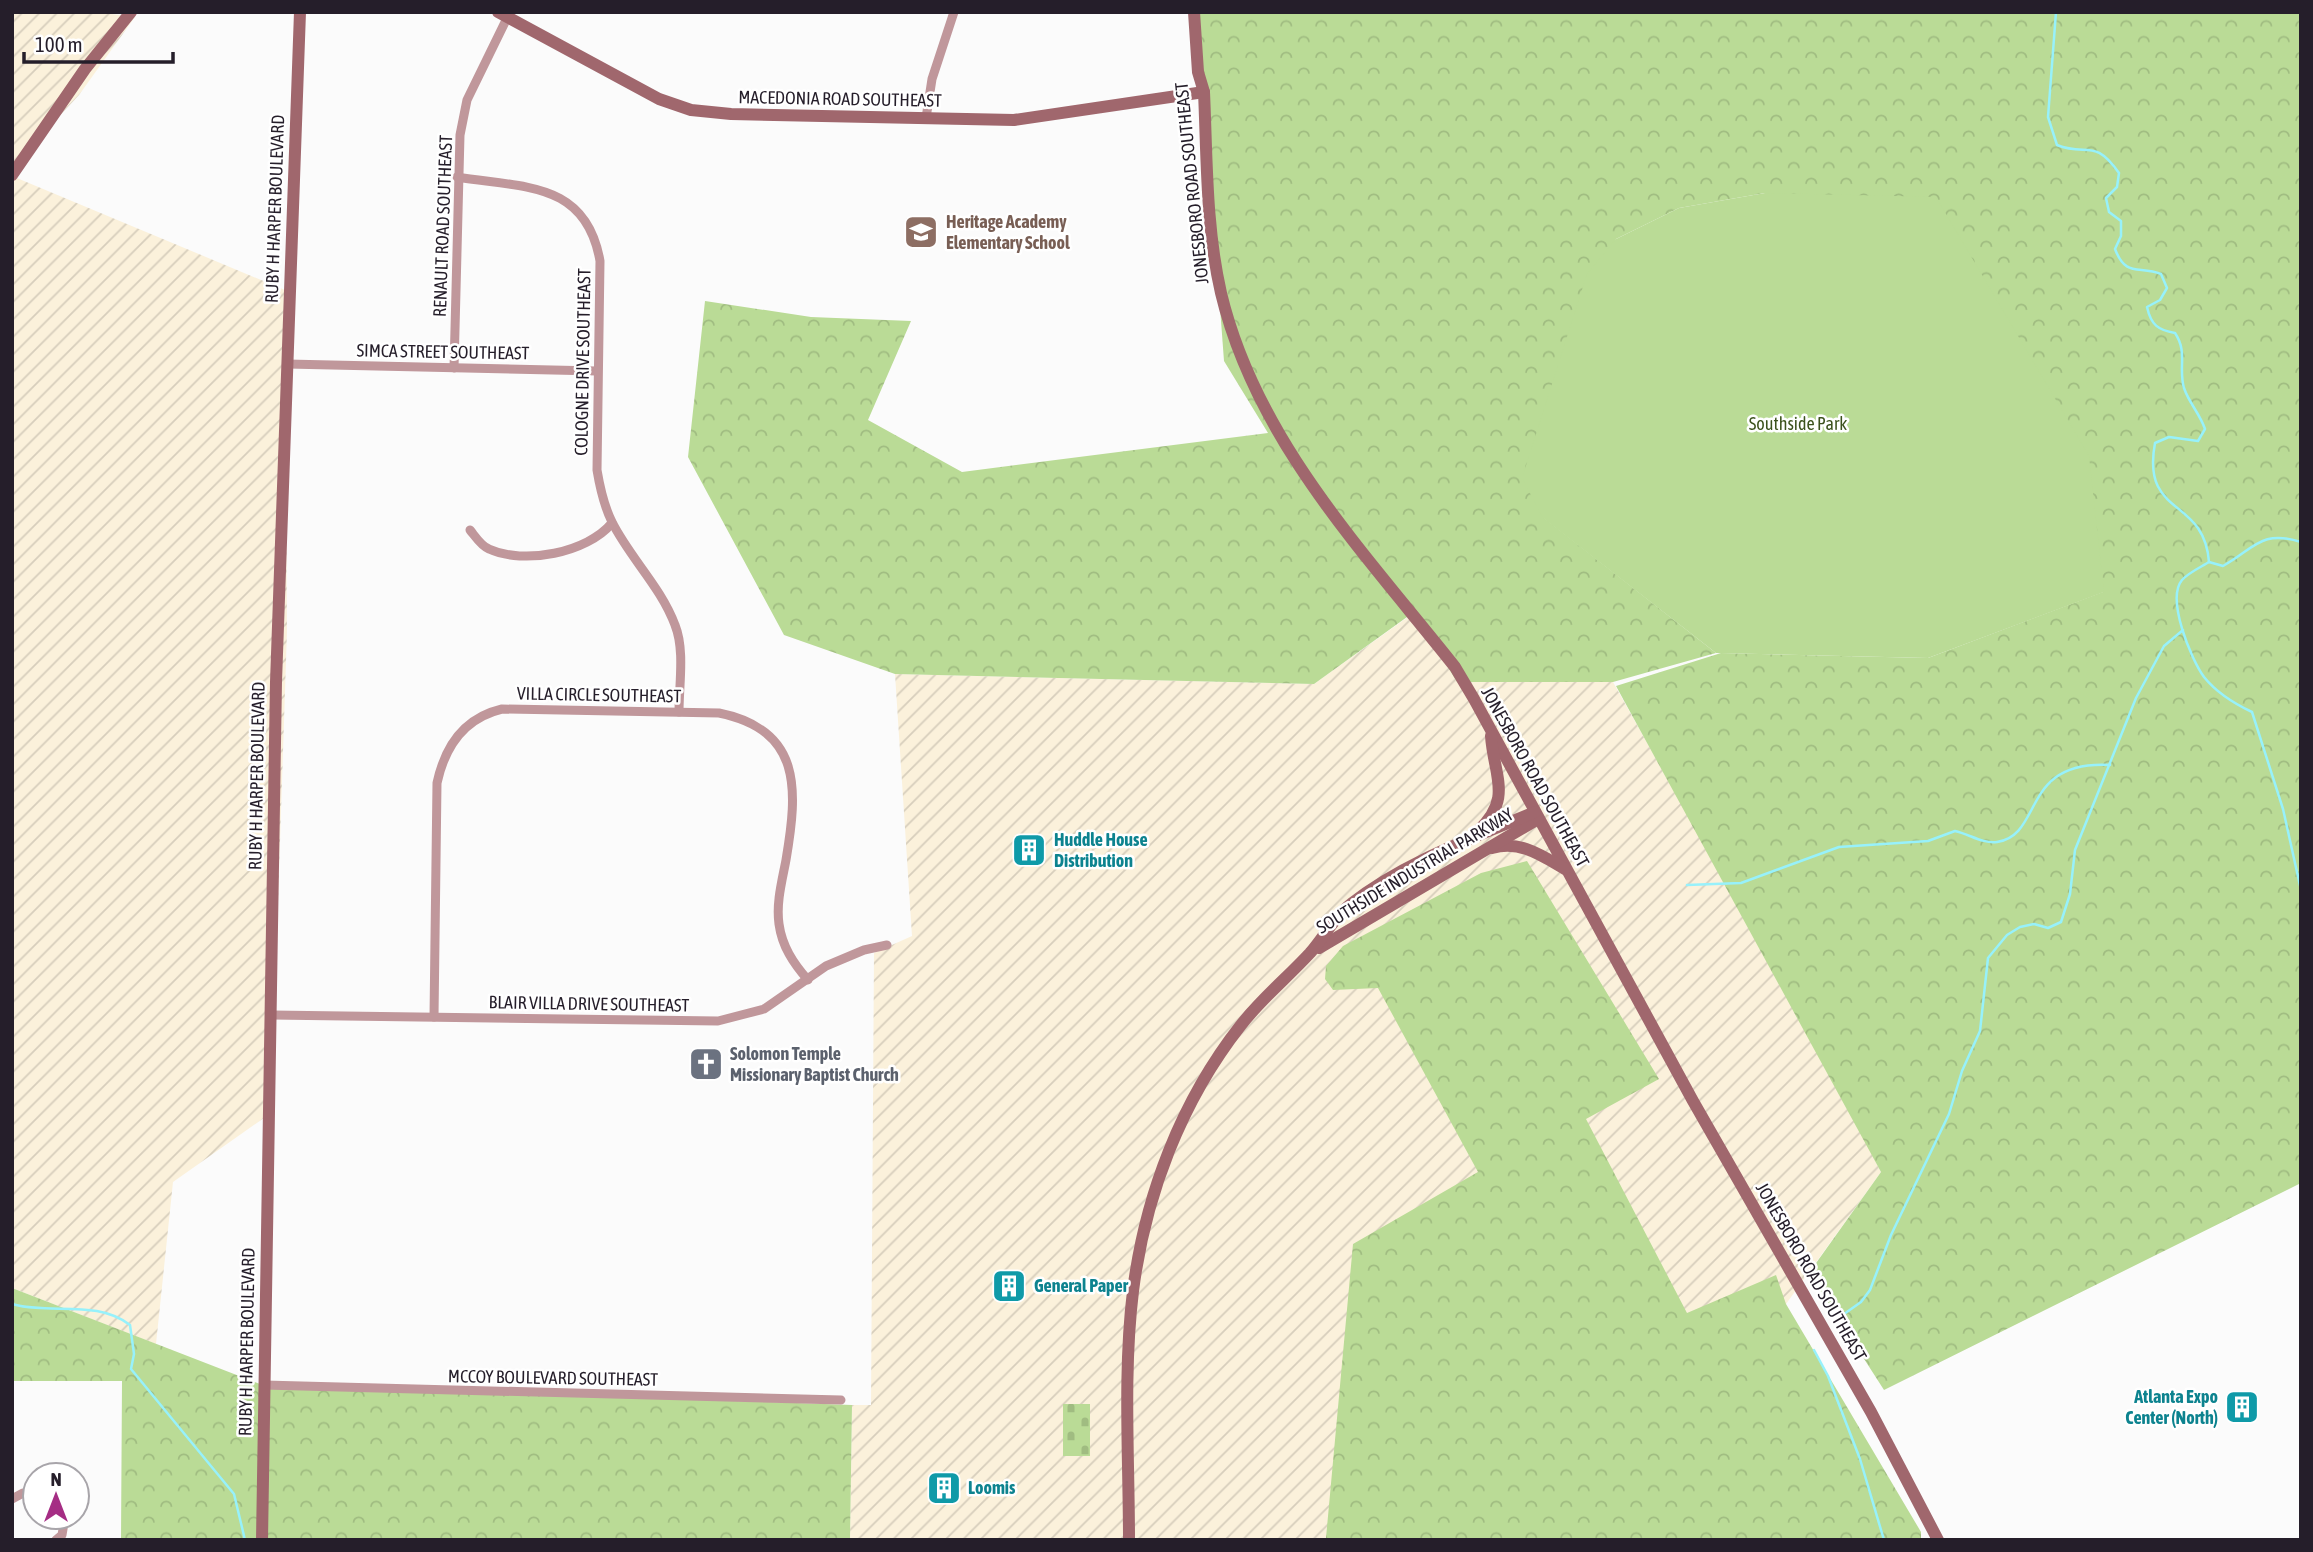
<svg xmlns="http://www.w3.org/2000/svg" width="2313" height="1552" font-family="'Asap Condensed',sans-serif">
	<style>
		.industrial { fill: url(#industrial-furrows) }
		.forest { fill: url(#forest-crowns) }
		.cemetery { fill: url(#cemetery-stones) }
		.park { fill: #badb96 }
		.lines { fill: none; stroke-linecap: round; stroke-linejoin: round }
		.stream { stroke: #97f1fb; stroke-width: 2.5 }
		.street { stroke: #c0979b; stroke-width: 9 }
		.secondary { stroke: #a0676d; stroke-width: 12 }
		.labels { text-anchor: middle; stroke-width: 5; stroke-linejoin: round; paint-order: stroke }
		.street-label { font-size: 18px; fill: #251e2a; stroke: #fff }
		.education-label { font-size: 18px; font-weight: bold; fill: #785e54; stroke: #fff; text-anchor: start }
		.park-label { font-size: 18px; fill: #3c521d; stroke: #fff }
		.culture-label { font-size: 18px; font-weight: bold; fill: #0d838f; stroke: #fff; text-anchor: start }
		.worship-label { font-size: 18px; font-weight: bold; fill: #5b616d; stroke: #fff; text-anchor: start }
	</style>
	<defs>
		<pattern id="industrial-furrows" width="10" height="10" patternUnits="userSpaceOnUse" patternTransform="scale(1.75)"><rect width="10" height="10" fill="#fbf1db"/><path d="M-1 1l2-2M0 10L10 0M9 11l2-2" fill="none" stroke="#d7cebc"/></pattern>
		<pattern id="forest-crowns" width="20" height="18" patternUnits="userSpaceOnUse" patternTransform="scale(1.75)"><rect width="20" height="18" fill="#badb96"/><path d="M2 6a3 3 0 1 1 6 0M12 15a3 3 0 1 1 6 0" fill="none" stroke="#a0bc81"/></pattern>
		<pattern id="cemetery-stones" width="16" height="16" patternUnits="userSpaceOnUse" patternTransform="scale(1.75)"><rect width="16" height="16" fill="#badb96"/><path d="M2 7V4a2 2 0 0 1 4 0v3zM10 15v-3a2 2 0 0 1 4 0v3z" fill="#a0bc81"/></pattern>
	</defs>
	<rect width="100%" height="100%" fill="#fbfbfb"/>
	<!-- industrial -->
	<g class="industrial">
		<polygon points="12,12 97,12 135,17 79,95 12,167"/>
		<polygon points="12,176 285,290 287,631 271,1113 173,1182 156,1344 12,1288"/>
		<polygon points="1415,612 1457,682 1613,682 1817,1046 1881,1172 1786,1304 1689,1540 850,1540 852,1405 871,1405 874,953 912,936 895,674 1314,684"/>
	</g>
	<!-- forest -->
	<g class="forest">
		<polygon points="1198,12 2301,12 2301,1183 1884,1390 1809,1273 1881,1172 1616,686 1721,653 1928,658 2103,592 1765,193 1679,208 1616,239 1544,518 1716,653 1613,682 1457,682 1414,612 1314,684 895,674 784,635 688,457 705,301 811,317 911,321 868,420 962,472 1268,433 1224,361"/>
		<polygon points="1527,861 1659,1079 1586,1119 1687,1313 1776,1275 1786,1304 1921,1532 1921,1540 1326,1538 1353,1244 1478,1172 1378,988 1333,990 1325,979 1326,966 1343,946 1481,873"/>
		<polygon points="12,1288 260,1384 852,1405 850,1540 121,1540 122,1381 12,1381"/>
	</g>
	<!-- cemetery -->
	<rect class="cemetery" x="1063" y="1404" width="27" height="52"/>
	<!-- park -->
	<polygon class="park" points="1765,193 1936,197 2089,456 2104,592 1928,658 1716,653 1543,518 1522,478 1587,274 1616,239 1679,208"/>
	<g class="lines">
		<!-- stream -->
		<g class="stream">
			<path d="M2056,12L2048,117L2057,145C2087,157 2094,137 2119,173L2117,187L2106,198L2109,212L2121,221V236L2115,249C2126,278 2139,265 2161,274L2167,288L2160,300L2147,307C2151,325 2158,330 2175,333C2188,352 2178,368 2184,388C2189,403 2200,414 2205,429L2198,441L2169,437L2155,443C2141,518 2204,496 2209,562"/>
			<path d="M2209,562C2201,567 2188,573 2182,580C2166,599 2191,659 2204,677C2216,692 2235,704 2252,712L2283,809L2301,890"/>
			<path d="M2209,562L2223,566C2254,549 2261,529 2301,542"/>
			<path d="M1687,885L1741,883L1839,847L1928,841L1955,831C1969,834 1983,844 1997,842C2044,835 2020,760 2110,765"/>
			<path d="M12,1304C51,1315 97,1299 130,1325L134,1354L131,1369L234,1494L245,1540"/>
			<polyline points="1837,1319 1861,1302 1870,1290 1891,1235 1949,1114 1962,1071 1980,1031 1988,958 2007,935 2020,927 2034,924 2048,928 2061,922 2070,894 2075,850 2136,698 2164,646 2183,630"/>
			<polyline points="1814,1350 1828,1376 1860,1459 1884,1540"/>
		</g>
		<!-- street -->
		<g class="street">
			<polyline points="926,118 932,79 954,12"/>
			<path d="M457,177C524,188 586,181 600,261L597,470C600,488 604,506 612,522C630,558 661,587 675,625C685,650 679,684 679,712"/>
			<polyline points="287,364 597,371"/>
			<polyline points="454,368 460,135 467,100 509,14"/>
			<path d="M470,530C475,536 481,546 489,549C524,565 587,553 612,523"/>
			<polyline points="271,1015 718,1021 764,1009 826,966 864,950 887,945"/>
			<path d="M434,1017L437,783C445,746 464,718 502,709L719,713C802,730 798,789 786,860C782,881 776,903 779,924C782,946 793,963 808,980"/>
			<polyline points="264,1385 841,1400"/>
			<polyline points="12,1499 23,1493 35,1494"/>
			<polyline points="56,1540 62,1535 65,1517"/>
		</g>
		<!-- secondary -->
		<g class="secondary">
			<polyline points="498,12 659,99 691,110 731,114 1014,120 1204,92"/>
			<path d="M1194,12L1198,72L1204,92C1207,159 1206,228 1221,293C1256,440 1363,551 1455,667L1474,699L1693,1101L1871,1412L1938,1540"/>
			<polyline points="12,175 85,69 131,12"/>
			<path d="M1478,831C1513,798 1494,777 1491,736"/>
			<path d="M1492,848C1520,840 1541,855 1565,869"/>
			<polyline points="1319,948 1538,819"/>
			<polyline points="262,1540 276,682 300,12"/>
			<path d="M1129,1540C1129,1458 1123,1373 1133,1291C1145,1196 1181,1101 1241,1025C1262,998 1288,977 1310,953C1324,937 1335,916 1351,904C1404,862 1473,838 1535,812"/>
		</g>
	</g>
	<!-- icons -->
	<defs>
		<g id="school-square" transform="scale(1.75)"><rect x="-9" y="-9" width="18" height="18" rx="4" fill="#8d6e63" stroke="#fff"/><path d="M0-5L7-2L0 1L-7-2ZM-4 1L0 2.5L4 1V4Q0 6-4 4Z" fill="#fff"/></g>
		<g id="building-square" transform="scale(1.75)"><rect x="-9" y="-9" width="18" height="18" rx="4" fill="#0f9aa8" stroke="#fff"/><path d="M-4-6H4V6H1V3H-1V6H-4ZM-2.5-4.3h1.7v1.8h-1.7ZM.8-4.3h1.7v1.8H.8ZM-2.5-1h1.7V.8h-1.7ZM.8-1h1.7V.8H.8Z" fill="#fff"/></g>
		<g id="church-square" transform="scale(1.75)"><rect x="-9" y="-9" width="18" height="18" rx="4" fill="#6b7280" stroke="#fff"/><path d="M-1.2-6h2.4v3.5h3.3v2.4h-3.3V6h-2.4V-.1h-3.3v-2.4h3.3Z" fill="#fff"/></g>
	</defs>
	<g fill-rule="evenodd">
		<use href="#school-square" x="921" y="232"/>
		<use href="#building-square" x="1029" y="850"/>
		<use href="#church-square" x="706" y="1064"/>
		<use href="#building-square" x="1009" y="1286"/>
		<use href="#building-square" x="2242" y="1407"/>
		<use href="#building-square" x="944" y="1488"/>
	</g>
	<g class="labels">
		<!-- street labels -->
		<g class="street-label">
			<text transform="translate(840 99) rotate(1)" y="6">MACEDONIA ROAD SOUTHEAST</text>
			<text transform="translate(1192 183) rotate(-96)" y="6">JONESBORO ROAD SOUTHEAST</text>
			<text transform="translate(275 209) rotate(-88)" y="6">RUBY H HARPER BOULEVARD</text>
			<text transform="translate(443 226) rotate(-88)" y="6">RENAULT ROAD SOUTHEAST</text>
			<text transform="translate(443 352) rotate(1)" y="6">SIMCA STREET SOUTHEAST</text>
			<text transform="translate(583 362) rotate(-89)" y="6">COLOGNE DRIVE SOUTHEAST</text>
			<text transform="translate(599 695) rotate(1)" y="6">VILLA CIRCLE SOUTHEAST</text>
			<text transform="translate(257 776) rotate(-89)" y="6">RUBY H HARPER BOULEVARD</text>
			<text transform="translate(1535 777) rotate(61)" y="6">JONESBORO ROAD SOUTHEAST</text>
			<text transform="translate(1415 871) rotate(-31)" y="6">SOUTHSIDE INDUSTRIAL PARKWAY</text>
			<text transform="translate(589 1004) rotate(1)" y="6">BLAIR VILLA DRIVE SOUTHEAST</text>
			<text transform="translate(1811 1272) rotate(60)" y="6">JONESBORO ROAD SOUTHEAST</text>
			<text transform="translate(247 1342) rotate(-89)" y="6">RUBY H HARPER BOULEVARD</text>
			<text transform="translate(553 1378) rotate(1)" y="6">MCCOY BOULEVARD SOUTHEAST</text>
		</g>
		<!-- education labels -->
		<g class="education-label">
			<text x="946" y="228">Heritage Academy<tspan x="946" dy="21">Elementary School</tspan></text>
		</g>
		<!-- park labels -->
		<g class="park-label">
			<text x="1798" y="430">Southside Park</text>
		</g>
		<!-- culture labels -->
		<g class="culture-label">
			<text x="1054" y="846">Huddle House<tspan x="1054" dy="21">Distribution</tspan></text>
			<text x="1034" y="1292">General Paper</text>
			<text x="2218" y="1403" text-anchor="end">Atlanta Expo<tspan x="2218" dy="21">Center (North)</tspan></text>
			<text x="968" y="1494">Loomis</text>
		</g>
		<!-- worship labels -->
		<g class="worship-label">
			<text x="730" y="1060">Solomon Temple<tspan x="730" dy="21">Missionary Baptist Church</tspan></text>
		</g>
	</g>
	<!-- border -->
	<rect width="2313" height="1552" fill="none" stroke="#251e2a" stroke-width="28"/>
	<!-- north arrow -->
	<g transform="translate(56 1496)"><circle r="33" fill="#ffffff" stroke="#a8a5aa" stroke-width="2"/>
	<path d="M0-5L12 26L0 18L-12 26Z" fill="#a52d84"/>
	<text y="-10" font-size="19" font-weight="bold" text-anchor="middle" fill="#251e2a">N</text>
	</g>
	<!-- scale -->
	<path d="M24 52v10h149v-10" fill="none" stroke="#251e2a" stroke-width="3.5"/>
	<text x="35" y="52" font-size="21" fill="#251e2a" stroke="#ffffff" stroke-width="5" paint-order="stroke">100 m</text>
</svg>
